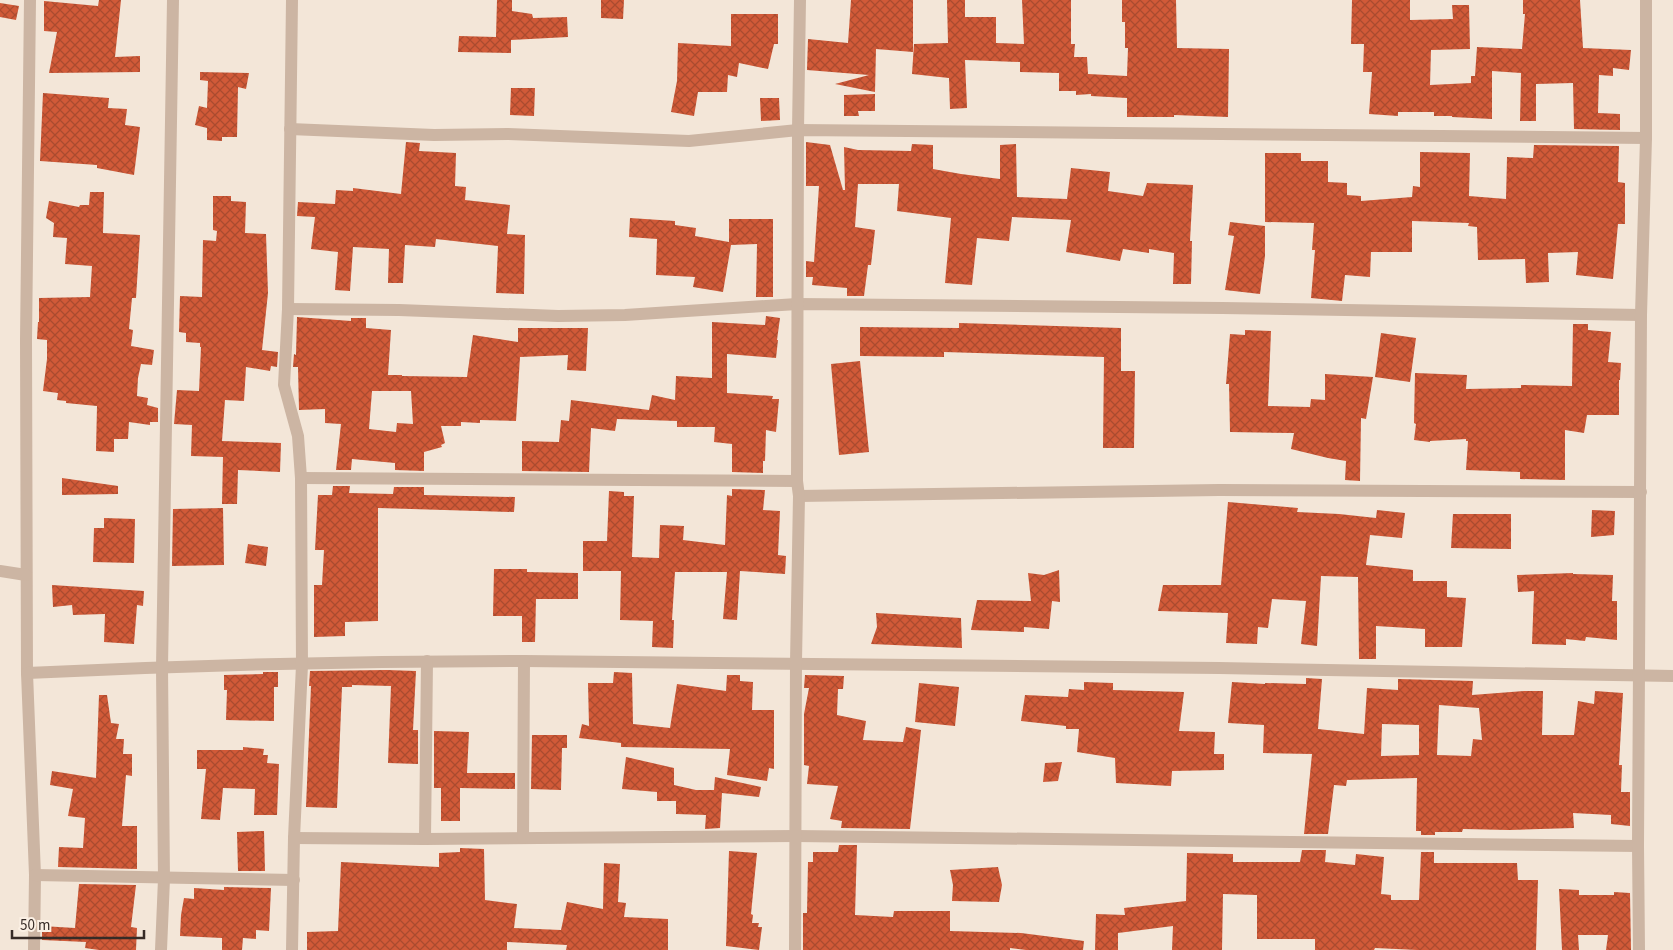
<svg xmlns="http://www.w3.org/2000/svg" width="1673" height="950" font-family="'Source Sans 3',sans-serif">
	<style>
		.building { fill: url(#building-cross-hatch); fill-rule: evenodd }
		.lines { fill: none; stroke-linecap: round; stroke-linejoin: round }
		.minor { stroke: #ccb5a3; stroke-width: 12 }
	</style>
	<defs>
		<pattern id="building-cross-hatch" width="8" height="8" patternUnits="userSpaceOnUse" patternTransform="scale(1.25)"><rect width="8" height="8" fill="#d15a38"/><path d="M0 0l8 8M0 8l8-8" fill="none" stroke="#aa4b2f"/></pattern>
	</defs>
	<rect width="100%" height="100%" fill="#f3e6d8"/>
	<!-- building -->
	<g class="building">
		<polygon points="99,0 121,0 115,57 140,56 140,72 49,73 57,32 44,31 44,1 98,6"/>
		<polygon points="497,0 512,0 512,11 532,14 533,18 567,17 568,37 511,40 511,53 458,52 459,36 496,37"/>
		<polygon points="601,0 624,0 623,19 601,18"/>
		<polygon points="851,0 913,0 913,52 876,49 875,92 835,84 869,75 807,70 808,39 848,43"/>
		<polygon points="947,0 965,0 965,17 996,17 996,43 1024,44 1022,0 1071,0 1071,44 1075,44 1074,57 1087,57 1088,74 1127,76 1128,48 1125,48 1125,22 1122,22 1122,0 1176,0 1177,48 1229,49 1228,117 1174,115 1174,117 1127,117 1127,98 1091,96 1091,94 1076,95 1076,91 1059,91 1059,73 1020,72 1020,62 965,60 967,108 950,109 949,78 912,74 914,44 948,43"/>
		<polygon points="1352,0 1410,0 1410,20 1453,19 1452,5 1469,5 1470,49 1431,50 1430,85 1471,83 1471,76 1475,76 1477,47 1522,49 1525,14 1523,14 1523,0 1580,0 1583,48 1631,50 1629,70 1613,68 1613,76 1599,75 1598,113 1620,114 1620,130 1574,129 1573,83 1536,84 1536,121 1520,121 1521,73 1492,71 1492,119 1452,117 1452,116 1434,116 1434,112 1398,112 1398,116 1369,114 1372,72 1363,72 1364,44 1351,44"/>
		<polygon points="0,3 19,6 16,20 0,17"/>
		<polygon points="731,14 778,14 778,44 774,44 768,69 739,63 737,77 728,75 727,92 698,92 694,116 671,112 677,81 678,43 731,46"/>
		<polygon points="200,72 249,73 246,89 238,87 237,137 222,137 222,141 207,140 207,128 195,125 199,106 207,108 208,81 200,80"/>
		<polygon points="511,88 535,88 534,116 510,115"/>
		<polygon points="43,93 109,98 108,108 127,109 125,125 140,127 134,175 97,168 97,165 40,161"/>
		<polygon points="875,94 875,111 858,111 859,116 844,116 844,95"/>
		<polygon points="760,98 779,98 780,120 761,121"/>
		<polygon points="406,142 420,143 419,151 456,153 455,186 466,187 465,200 510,205 507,234 525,235 524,294 496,293 498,246 436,239 435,247 405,245 403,283 388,283 389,249 353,247 350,291 335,290 338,252 311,249 315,217 297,216 298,202 335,204 336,190 353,191 353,188 401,194"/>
		<polygon points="806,142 830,145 843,190 845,190 844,147 858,150 911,151 912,144 933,145 933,169 961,174 1000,179 1000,145 1016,144 1017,197 1067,199 1071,168 1110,172 1108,191 1143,196 1147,183 1193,185 1190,241 1192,241 1191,284 1173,284 1174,253 1149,249 1149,253 1123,249 1120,261 1066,252 1071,220 1012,217 1009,241 977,238 972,285 945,283 951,218 897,211 899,184 858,184 855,227 875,230 871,265 868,265 864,296 847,296 847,288 812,285 813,277 806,277 806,261 814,262 819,186 806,186"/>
		<polygon points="1534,145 1619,146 1618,182 1625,183 1625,224 1618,224 1613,279 1576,275 1578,252 1548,253 1549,282 1526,283 1525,259 1478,260 1477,227 1468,226 1469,223 1412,221 1412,252 1371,252 1370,277 1345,275 1342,301 1311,298 1315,250 1312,250 1314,223 1265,222 1265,153 1301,153 1301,161 1328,161 1328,182 1347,183 1347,195 1361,196 1361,201 1412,197 1413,186 1420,187 1420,152 1470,153 1469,196 1506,199 1507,157 1533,158"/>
		<polygon points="90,192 104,192 103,233 140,235 136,298 132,298 129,329 133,330 131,346 154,350 152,365 141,364 138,378 137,396 148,398 147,405 158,408 158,422 150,422 150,425 129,422 128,439 114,439 114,452 96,451 97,406 66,403 66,401 57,400 58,393 43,391 47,359 47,340 37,339 38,322 39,322 39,298 90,297 92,266 65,264 67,238 53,237 54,223 46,218 49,201 79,207 80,205 89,205"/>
		<polygon points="213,196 231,196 231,201 246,202 245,233 266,234 268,293 262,350 278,352 277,367 271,366 270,371 246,367 244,401 225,400 222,441 281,443 280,472 238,470 237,504 222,504 223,457 191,456 192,425 174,424 177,390 199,391 201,347 200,347 200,343 186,342 186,333 179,332 180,296 202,297 203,240 216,241 217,231 213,230"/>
		<polygon points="630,218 675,221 675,225 696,228 695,236 729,242 729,219 773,219 773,297 756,297 757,244 731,245 723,292 693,287 695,277 656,275 657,239 629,237"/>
		<polygon points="1230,222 1265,226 1265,256 1260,294 1225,290 1234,236 1228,235"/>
		<polygon points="766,316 780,318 777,340 778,340 776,358 727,354 727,393 773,396 772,399 779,399 776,432 766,430 765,461 763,461 763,473 732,472 732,444 714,442 715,427 677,427 677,421 617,419 615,431 591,428 589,472 522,471 522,441 559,442 561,420 569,421 571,400 649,410 652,395 675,400 676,376 712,378 712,322 765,325"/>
		<path d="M297,317L351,321V318H366V328L391,330L388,375H402V376L467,377L473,335L518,342V328H588L586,371L567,370L568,355L520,357L516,421L480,420V423L461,422V426H441L445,443L441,445L442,447L424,452V471L395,470V463L352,459L351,470H336L341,424L325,423V409L299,410L298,367H293L294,354L296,355ZM372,391H411L413,424L397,423L396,432L369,429Z"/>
		<polygon points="959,323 1121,328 1121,371 1135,371 1134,448 1103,448 1104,357 944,352 944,357 860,356 860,327 959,328"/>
		<polygon points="1573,324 1588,324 1588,330 1611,332 1608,362 1621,363 1620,380 1619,380 1619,415 1587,415 1584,433 1565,430 1565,480 1520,479 1520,472 1466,470 1468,441 1466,441 1466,439 1430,441 1430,442 1414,440 1416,424 1414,423 1415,373 1467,375 1466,389 1521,388 1521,385 1572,386"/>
		<polygon points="1245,330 1271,331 1268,406 1310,407 1311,399 1325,400 1325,374 1373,377 1366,419 1361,418 1360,481 1345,480 1346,461 1328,458 1291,449 1294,433 1230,432 1229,384 1226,384 1230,334 1245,335"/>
		<polygon points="1381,333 1416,338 1410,382 1375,377"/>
		<polygon points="860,361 869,452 839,455 831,364"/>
		<polygon points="62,478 118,486 118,494 62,495"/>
		<polygon points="333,486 350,486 349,493 393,494 394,487 424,487 424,495 515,497 514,512 378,508 378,621 345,622 345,636 314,637 314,585 322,585 324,550 315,550 318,495 332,495"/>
		<polygon points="732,489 765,490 763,510 780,511 778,555 786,556 785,574 740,571 737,620 723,619 727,572 675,572 672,620 674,620 673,648 652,647 653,621 620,620 621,571 583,571 583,541 607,541 609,491 624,492 624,496 634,496 632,557 659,558 660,525 684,526 683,540 725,545 727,495 732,496"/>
		<polygon points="1228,502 1298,508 1297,512 1339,514 1376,518 1377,510 1405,513 1402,538 1370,535 1366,565 1413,570 1413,581 1447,581 1447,597 1466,598 1462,647 1425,647 1425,629 1376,626 1376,659 1359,659 1358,577 1321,576 1317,646 1301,644 1306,601 1272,599 1268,628 1258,627 1257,644 1226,643 1228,613 1158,611 1163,585 1221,585"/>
		<polygon points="223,508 224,565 172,566 173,509"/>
		<polygon points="1592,510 1615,511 1614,535 1591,537"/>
		<polygon points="1453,514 1511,514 1511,549 1451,548"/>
		<polygon points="104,518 135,519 134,563 93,562 94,528 104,528"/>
		<polygon points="248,544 268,547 266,566 245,563"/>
		<polygon points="494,569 527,569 527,572 578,573 578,599 536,599 535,642 522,642 522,616 493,616"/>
		<polygon points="1059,570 1060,602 1052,601 1049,629 1024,627 1024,632 971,630 977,600 1031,601 1028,573 1044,575"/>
		<polygon points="1573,573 1573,574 1613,575 1612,601 1617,601 1617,640 1586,637 1585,641 1566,639 1566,645 1532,644 1534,591 1518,592 1517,575"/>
		<polygon points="52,585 144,591 143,606 137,605 134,644 104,642 105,614 73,615 72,605 53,607"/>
		<polygon points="876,613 961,618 962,648 871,644 877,627"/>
		<polygon points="387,670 416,671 413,730 418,730 418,764 388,763 391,686 352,685 352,687 342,687 337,808 306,807 311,686 309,686 310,671"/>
		<polygon points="263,672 278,672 278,687 274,687 274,721 226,720 227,690 224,690 224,675 263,674"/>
		<polygon points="614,672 632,673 633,724 670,728 677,684 726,691 727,675 740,675 740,681 753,682 752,710 774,710 774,769 769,768 767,781 727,775 730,749 621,747 621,743 579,738 582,724 589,726 588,683 613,683"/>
		<polygon points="805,675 844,676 843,689 838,689 837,715 866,721 863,740 903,742 906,727 921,730 910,829 841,828 842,821 830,819 838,786 807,784 809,766 804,765 804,714 809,688 804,688"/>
		<path d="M1306,678L1322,679L1318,729L1364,734L1367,688L1398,690V679L1473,681L1472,695L1524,691H1543L1542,735H1574L1578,701L1594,704L1595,691L1623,693L1619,765H1622L1621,792H1630V826L1611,824V815L1573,813L1574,828L1509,830L1463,829L1462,832H1435V835H1421V831H1416L1417,778L1347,780L1346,786L1334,785L1328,834H1304L1312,754L1263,753L1264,725L1228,723L1232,682L1265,684V683L1306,684ZM1439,705L1479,708L1482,740L1473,739L1471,756L1437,755ZM1382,724L1419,725V755L1381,756Z"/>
		<polygon points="1084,682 1113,683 1113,690 1184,692 1179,731 1215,732 1214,754 1224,754 1224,770 1172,771 1171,786 1116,783 1115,758 1077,752 1079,729 1066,729 1066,726 1021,721 1025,695 1068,697 1069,689 1084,690"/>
		<polygon points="919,683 959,687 955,726 915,722"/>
		<polygon points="99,695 107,695 111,723 119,724 116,739 124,739 123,754 132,754 132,776 126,775 122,826 137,826 137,869 58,867 59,847 83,848 85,818 68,816 73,789 50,785 52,771 96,778"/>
		<polygon points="434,731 469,732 467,773 515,773 515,789 460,788 460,821 441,821 441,788 434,788"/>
		<polygon points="532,735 567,735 567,748 562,748 561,790 531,789"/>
		<polygon points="243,747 264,749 263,755 268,755 267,763 279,764 277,815 254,815 255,789 223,788 220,820 201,819 206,769 197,769 197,750 243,750"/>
		<polygon points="626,757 674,768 674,785 696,790 714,790 715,777 761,787 759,797 722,793 720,828 705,829 706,815 676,814 676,801 657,801 657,792 622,789"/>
		<polygon points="1062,762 1058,781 1043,782 1045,763"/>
		<polygon points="264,831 265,871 238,871 237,832"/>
		<polygon points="839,845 857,845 855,915 893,917 894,911 950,911 950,931 1021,933 1084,941 1083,950 1026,950 1010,948 1010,950 803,950 803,913 807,913 808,862 813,862 813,852 838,852"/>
		<polygon points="460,848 484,849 485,900 517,904 514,928 561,930 567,902 603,909 604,863 620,864 618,902 626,903 624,917 668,919 668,950 566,950 567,945 507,942 507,950 307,950 307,932 338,931 341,862 439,867 439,853 460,852"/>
		<polygon points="1302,850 1326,850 1325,862 1355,865 1356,854 1384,857 1381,894 1391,895 1391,900 1419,900 1421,852 1434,852 1434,863 1517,863 1518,880 1538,880 1536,950 1417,950 1375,948 1374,950 1315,950 1315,939 1257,939 1257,895 1223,894 1222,950 1172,950 1173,926 1118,933 1118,950 1095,950 1096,914 1125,915 1124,908 1186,901 1187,853 1233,854 1233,862 1300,862"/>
		<polygon points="729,851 757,853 751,914 753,915 752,923 759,923 758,927 762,927 759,950 726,946"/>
		<polygon points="998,867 1002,885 999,902 952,901 953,885 950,870"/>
		<polygon points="79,884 136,885 131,927 137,928 136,950 99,950 85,948 86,942 42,940 42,926 75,928"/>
		<polygon points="224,887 271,888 269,931 256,930 256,939 243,938 242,950 222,950 222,938 180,936 181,915 184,898 194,899 194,888 224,890"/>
		<polygon points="1559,889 1579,890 1579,895 1614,895 1614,892 1630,893 1631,950 1606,950 1608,935 1578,935 1579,950 1562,950"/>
	</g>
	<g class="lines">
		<!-- minor -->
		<g class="minor">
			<polyline points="30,0 26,340 27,673 35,875 34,950"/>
			<polyline points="290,129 434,135 508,134 689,141 798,130 1646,138"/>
			<polyline points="288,309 399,310 558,316 625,315 797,304 1222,308 1641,315"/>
			<polyline points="301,478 797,481"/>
			<polyline points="799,496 1219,490 1641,492"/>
			<polyline points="0,571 26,575"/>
			<path d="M27,673C192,665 358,661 524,661L1219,668L1673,676"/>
			<polyline points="294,838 425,839 796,836 1638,846"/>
			<polyline points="523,838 524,661"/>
			<polyline points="425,839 427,661"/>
			<polyline points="35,875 294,880"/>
			<polyline points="161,950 164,879 162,667 173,0"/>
			<polyline points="292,950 294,838 302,665 301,478 298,436 284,385 288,309 292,0"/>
			<polyline points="795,950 796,662 799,496 797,481 798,130 800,0"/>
			<polyline points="1639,950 1638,846 1641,315 1646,138 1646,0"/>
		</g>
	</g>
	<!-- scale -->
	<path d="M12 930v8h132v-8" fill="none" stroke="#362b26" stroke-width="2.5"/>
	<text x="20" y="930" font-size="15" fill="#362b26" stroke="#fbf0e4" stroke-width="4" paint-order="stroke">50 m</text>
</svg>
